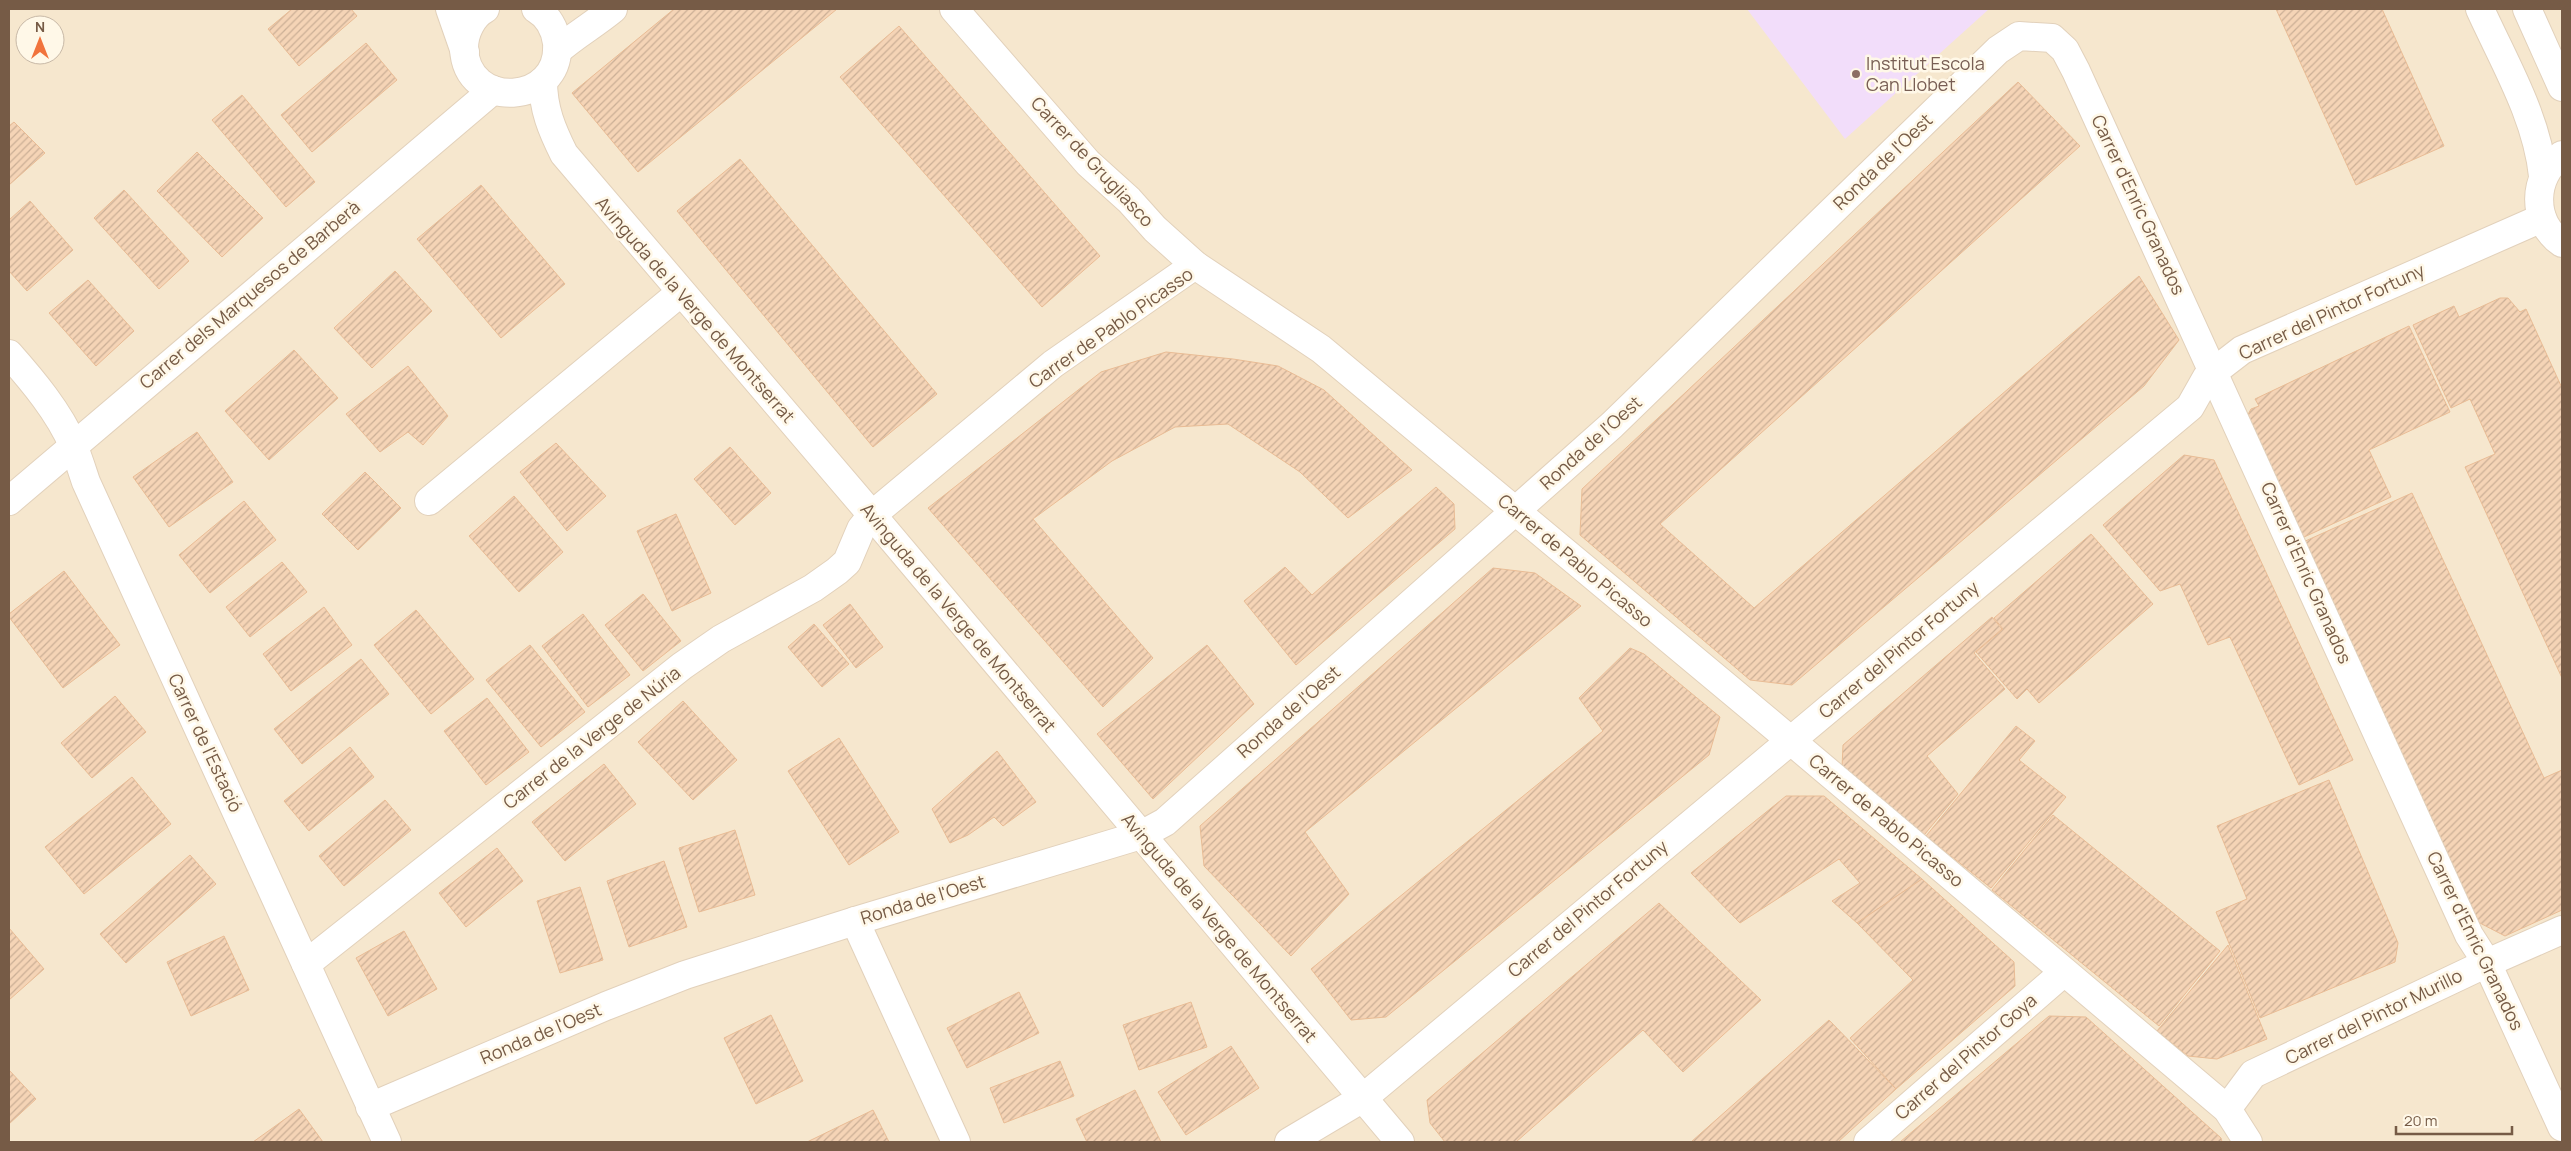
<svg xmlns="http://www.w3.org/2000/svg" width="2571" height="1151" font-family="Manrope,sans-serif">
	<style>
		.residential { fill: #f6e7ce; fill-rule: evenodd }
		.education { fill: #f2ddfa }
		.building { fill: url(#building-hatch); stroke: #e9bc95 }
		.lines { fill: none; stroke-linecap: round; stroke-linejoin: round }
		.street-casing { stroke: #e2d1bb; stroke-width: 30 }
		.street { stroke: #fff; stroke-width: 28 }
		.education-dot { fill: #8d6e63; stroke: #fff8e8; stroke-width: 2 }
		.labels { text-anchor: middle; stroke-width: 5; stroke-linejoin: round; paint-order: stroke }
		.education-label { font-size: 18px; fill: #785e54; stroke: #fff8e8; text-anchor: start }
		.street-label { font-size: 18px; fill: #765b46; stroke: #fff8e8 }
	</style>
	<defs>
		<pattern id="building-hatch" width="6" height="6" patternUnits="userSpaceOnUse" patternTransform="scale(1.25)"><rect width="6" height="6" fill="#f5d4b6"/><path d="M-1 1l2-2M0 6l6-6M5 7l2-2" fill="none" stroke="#cbaf96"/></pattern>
	</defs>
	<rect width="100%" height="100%" fill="#fef5e0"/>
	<!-- residential -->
	<path class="residential" d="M9,9H2562V1142H9ZM25,25H55V55H25Z"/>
	<!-- education -->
	<polygon class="education" points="1747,9 1989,9 1845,139"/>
	<!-- building -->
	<g class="building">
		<polygon points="292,9 351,9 357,16 299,66 268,29"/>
		<polygon points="674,9 837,9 638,172 572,93"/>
		<polygon points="2276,9 2382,9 2444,146 2356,185"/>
		<polygon points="899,26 1100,256 1042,307 840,77"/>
		<polygon points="366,43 397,80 312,152 281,115"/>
		<polygon points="2018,82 2080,146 1660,524 1754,608 2139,276 2179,340 2144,386 1792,685 1750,680 1580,535 1582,489"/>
		<polygon points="242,95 315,182 286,207 212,120"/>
		<polygon points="14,122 45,153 9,185 9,126"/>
		<polygon points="197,152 263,218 222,257 157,191"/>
		<polygon points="740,159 937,394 873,447 677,211"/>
		<polygon points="481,185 565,284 501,338 417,239"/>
		<polygon points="124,190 189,261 159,289 94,218"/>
		<polygon points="30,201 73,250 27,291 9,271 9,220"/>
		<polygon points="395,271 432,311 372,368 334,328"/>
		<polygon points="88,280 134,331 96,366 49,313"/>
		<polygon points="2500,298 2508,298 2520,312 2526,309 2562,388 2562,678 2465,467 2495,454 2470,399 2451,408 2413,325 2454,306 2459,317"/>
		<polygon points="2409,326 2450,412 2369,450 2391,497 2302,538 2246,418 2251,409 2259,406 2255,399"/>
		<polygon points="294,350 338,398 269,460 225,411"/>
		<polygon points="1166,352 1233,359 1278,366 1324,390 1412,470 1348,518 1300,472 1228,424 1175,427 1112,461 1033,519 1153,658 1103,707 928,508 1101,372"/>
		<polygon points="408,366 448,416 423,445 408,432 380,452 346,414"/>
		<polygon points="197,432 233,482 169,527 133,477"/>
		<polygon points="556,443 606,496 567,531 520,472"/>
		<polygon points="730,447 771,493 735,525 694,479"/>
		<polygon points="2184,455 2214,460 2353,760 2299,785 2230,637 2208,645 2180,584 2160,591 2103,525"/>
		<polygon points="365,472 401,508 358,550 322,514"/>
		<polygon points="1436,487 1454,504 1455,529 1296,665 1244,601 1285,567 1312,595"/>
		<polygon points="2412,493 2544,778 2562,770 2562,910 2505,936 2476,921 2301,543"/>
		<polygon points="514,496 563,552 519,592 469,536"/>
		<polygon points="244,501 276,540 210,593 179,555"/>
		<polygon points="676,514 711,593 672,611 637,531"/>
		<polygon points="2091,534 2153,604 2039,703 2027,689 2017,699 1976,652 2003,629 1994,618"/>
		<polygon points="282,562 307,592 250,637 226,607"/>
		<polygon points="1493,568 1535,573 1581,606 1305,832 1349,894 1291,956 1204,866 1200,826"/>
		<polygon points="64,571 120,645 63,688 9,617 9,614"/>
		<polygon points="643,594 681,641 643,671 605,625"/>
		<polygon points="850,604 883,647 856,668 823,625"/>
		<polygon points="324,607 352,645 291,691 263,654"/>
		<polygon points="416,610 474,679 431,714 374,645"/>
		<polygon points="583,614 630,675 588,707 542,646"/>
		<polygon points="1992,617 2002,629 1974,653 2005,689 1927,756 1958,794 1920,840 1842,768 1843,745"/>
		<polygon points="814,624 849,664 822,687 788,647"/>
		<polygon points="530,645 585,712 541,747 486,680"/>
		<polygon points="1207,645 1254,704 1153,799 1097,734"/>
		<polygon points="1630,648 1644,654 1720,717 1709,755 1386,1017 1351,1020 1311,969 1603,731 1579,698"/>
		<polygon points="361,659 389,694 302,764 274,729"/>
		<polygon points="115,696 146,732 92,778 61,743"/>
		<polygon points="487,698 529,752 486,785 444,731"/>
		<polygon points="683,701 737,760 693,800 638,742"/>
		<polygon points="2016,726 2035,741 2019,760 2066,797 1991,888 1926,836"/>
		<polygon points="839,738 899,832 849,865 788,771"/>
		<polygon points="350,747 374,777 309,831 284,801"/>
		<polygon points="997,751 1036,802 1003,826 994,817 968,835 950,843 932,809"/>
		<polygon points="604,764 636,804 565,861 532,822"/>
		<polygon points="132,777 171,824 84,894 45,847"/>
		<polygon points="2329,780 2398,943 2395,962 2260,1018 2216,912 2247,899 2217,826"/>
		<polygon points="1786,796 1824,796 1922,879 1857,923 1832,901 1860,883 1839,859 1740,923 1691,873"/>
		<polygon points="385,800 411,830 344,886 319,856"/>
		<polygon points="2053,815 2220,951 2159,1026 1992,890"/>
		<polygon points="735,830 755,895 699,912 679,848"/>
		<polygon points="497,848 523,881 466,927 439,893"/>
		<polygon points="190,855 216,884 126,963 100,934"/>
		<polygon points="664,861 687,927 629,947 607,881"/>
		<polygon points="1922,879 2014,962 2015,986 1896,1089 1850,1038 1913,980 1857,923"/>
		<polygon points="580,887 603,960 560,973 537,901"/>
		<polygon points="1659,903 1761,1000 1683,1072 1643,1030 1516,1142 1445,1142 1430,1123 1427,1100"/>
		<polygon points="9,928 44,969 9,1000"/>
		<polygon points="404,931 437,989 388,1016 356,958"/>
		<polygon points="224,936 249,990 191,1016 167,962"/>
		<polygon points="2228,945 2267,1039 2217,1059 2188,1056 2157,1031"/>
		<polygon points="1019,992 1039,1033 967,1068 947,1028"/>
		<polygon points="1191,1002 1207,1047 1139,1070 1123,1025"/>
		<polygon points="771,1015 803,1081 756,1104 724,1038"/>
		<polygon points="2049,1016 2086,1017 2221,1138 2222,1142 1900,1142"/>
		<polygon points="1829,1020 1896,1089 1838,1142 1691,1142"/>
		<polygon points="1231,1046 1259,1088 1186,1135 1158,1092"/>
		<polygon points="1060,1061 1074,1096 1004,1123 990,1088"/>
		<polygon points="9,1070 36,1099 9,1124"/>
		<polygon points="1135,1090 1161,1142 1087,1142 1076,1119"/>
		<polygon points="299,1109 323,1142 253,1142"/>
		<polygon points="873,1110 889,1142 807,1142"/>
	</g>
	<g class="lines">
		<!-- street casing -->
		<g class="street-casing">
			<g id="street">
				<polyline points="450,9 465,52"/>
				<path d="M485,9C472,16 464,33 464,48C466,111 562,106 557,43C555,29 548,16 536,9"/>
				<polyline points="954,9 1088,163 1129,200 1155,229 1195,265 1321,349 1770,723 2227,1109 2248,1142"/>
				<path d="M2480,9C2504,62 2537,117 2543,176"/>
				<polyline points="2527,9 2562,87"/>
				<path d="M557,51C575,35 595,24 613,9"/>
				<path d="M543,81C543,109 552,130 564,154L872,515L1400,1142"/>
				<path d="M2562,155C2532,176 2531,222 2562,243"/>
				<path d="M9,354C32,380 59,412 73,445C78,457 82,470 86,482L387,1142"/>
				<polyline points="9,501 493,90"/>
				<polyline points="429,501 680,293"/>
				<polyline points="855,921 956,1142"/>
				<polyline points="306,964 682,666 721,639 813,588 837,571 847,562 861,529 872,515 1053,364 1195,265"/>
				<polyline points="370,1107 606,1006 685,975 855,921 1141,835 1165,822 1612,425 1998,50 2019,36 2052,38 2065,50 2076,71 2469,935 2487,963 2562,1127"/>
				<polyline points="2227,1109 2253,1074 2487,963 2562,930"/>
				<polyline points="1289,1142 1363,1098 2190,407 2207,377 2242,350 2542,218"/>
				<polyline points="1868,1142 2064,972"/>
			</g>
		</g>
		<!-- street -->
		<use href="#street" class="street"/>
	</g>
	<!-- markers -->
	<circle class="education-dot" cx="1856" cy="74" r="5"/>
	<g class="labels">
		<!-- education labels -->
		<g class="education-label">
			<text x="1866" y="70">Institut Escola<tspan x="1866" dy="21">Can Llobet</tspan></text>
		</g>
		<!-- street labels -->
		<g class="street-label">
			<text transform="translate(1092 162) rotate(47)" y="6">Carrer de Grugliasco</text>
			<text transform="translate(1883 162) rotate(-44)" y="6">Ronda de l'Oest</text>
			<text transform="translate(2138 205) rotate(65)" y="6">Carrer d'Enric Granados</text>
			<text transform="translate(250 295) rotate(-40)" y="6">Carrer dels Marquesos de Barberà</text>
			<text transform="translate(695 310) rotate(49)" y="6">Avinguda de la Verge de Montserrat</text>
			<text transform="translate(2332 312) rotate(-25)" y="6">Carrer del Pintor Fortuny</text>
			<text transform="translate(1111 328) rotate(-35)" y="6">Carrer de Pablo Picasso</text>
			<text transform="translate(1591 443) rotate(-42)" y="6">Ronda de l'Oest</text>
			<text transform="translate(1575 561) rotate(40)" y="6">Carrer de Pablo Picasso</text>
			<text transform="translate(2306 573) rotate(66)" y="6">Carrer d'Enric Granados</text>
			<text transform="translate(958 618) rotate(50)" y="6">Avinguda de la Verge de Montserrat</text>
			<text transform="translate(1899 650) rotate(-40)" y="6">Carrer del Pintor Fortuny</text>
			<text transform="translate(1289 712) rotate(-41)" y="6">Ronda de l'Oest</text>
			<text transform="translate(592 738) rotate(-38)" y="6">Carrer de la Verge de Núria</text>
			<text transform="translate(205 743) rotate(65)" y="6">Carrer de l'Estació</text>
			<text transform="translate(1886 821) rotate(40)" y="6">Carrer de Pablo Picasso</text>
			<text transform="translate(923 900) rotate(-17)" y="6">Ronda de l'Oest</text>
			<text transform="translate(1588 909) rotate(-40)" y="6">Carrer del Pintor Fortuny</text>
			<text transform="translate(1219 928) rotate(50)" y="6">Avinguda de la Verge de Montserrat</text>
			<text transform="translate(2475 941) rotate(64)" y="6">Carrer d'Enric Granados</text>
			<text transform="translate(2374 1017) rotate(-26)" y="6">Carrer del Pintor Murillo</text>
			<text transform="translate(541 1034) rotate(-23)" y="6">Ronda de l'Oest</text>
			<text transform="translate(1966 1057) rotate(-41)" y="6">Carrer del Pintor Goya</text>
		</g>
	</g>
	<!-- border -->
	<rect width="2571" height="1151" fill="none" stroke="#765b46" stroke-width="20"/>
	<!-- north arrow -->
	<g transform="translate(40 40)"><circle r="24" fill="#fff8e8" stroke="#c8b9a7"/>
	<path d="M0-4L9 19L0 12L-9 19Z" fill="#f1733c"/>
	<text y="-8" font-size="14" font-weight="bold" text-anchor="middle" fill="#765b46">N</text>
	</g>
	<!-- scale -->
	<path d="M2396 1126v8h116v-8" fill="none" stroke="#765b46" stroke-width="2.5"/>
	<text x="2404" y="1126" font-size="15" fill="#765b46" stroke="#fff8e8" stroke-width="4" paint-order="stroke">20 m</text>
</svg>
